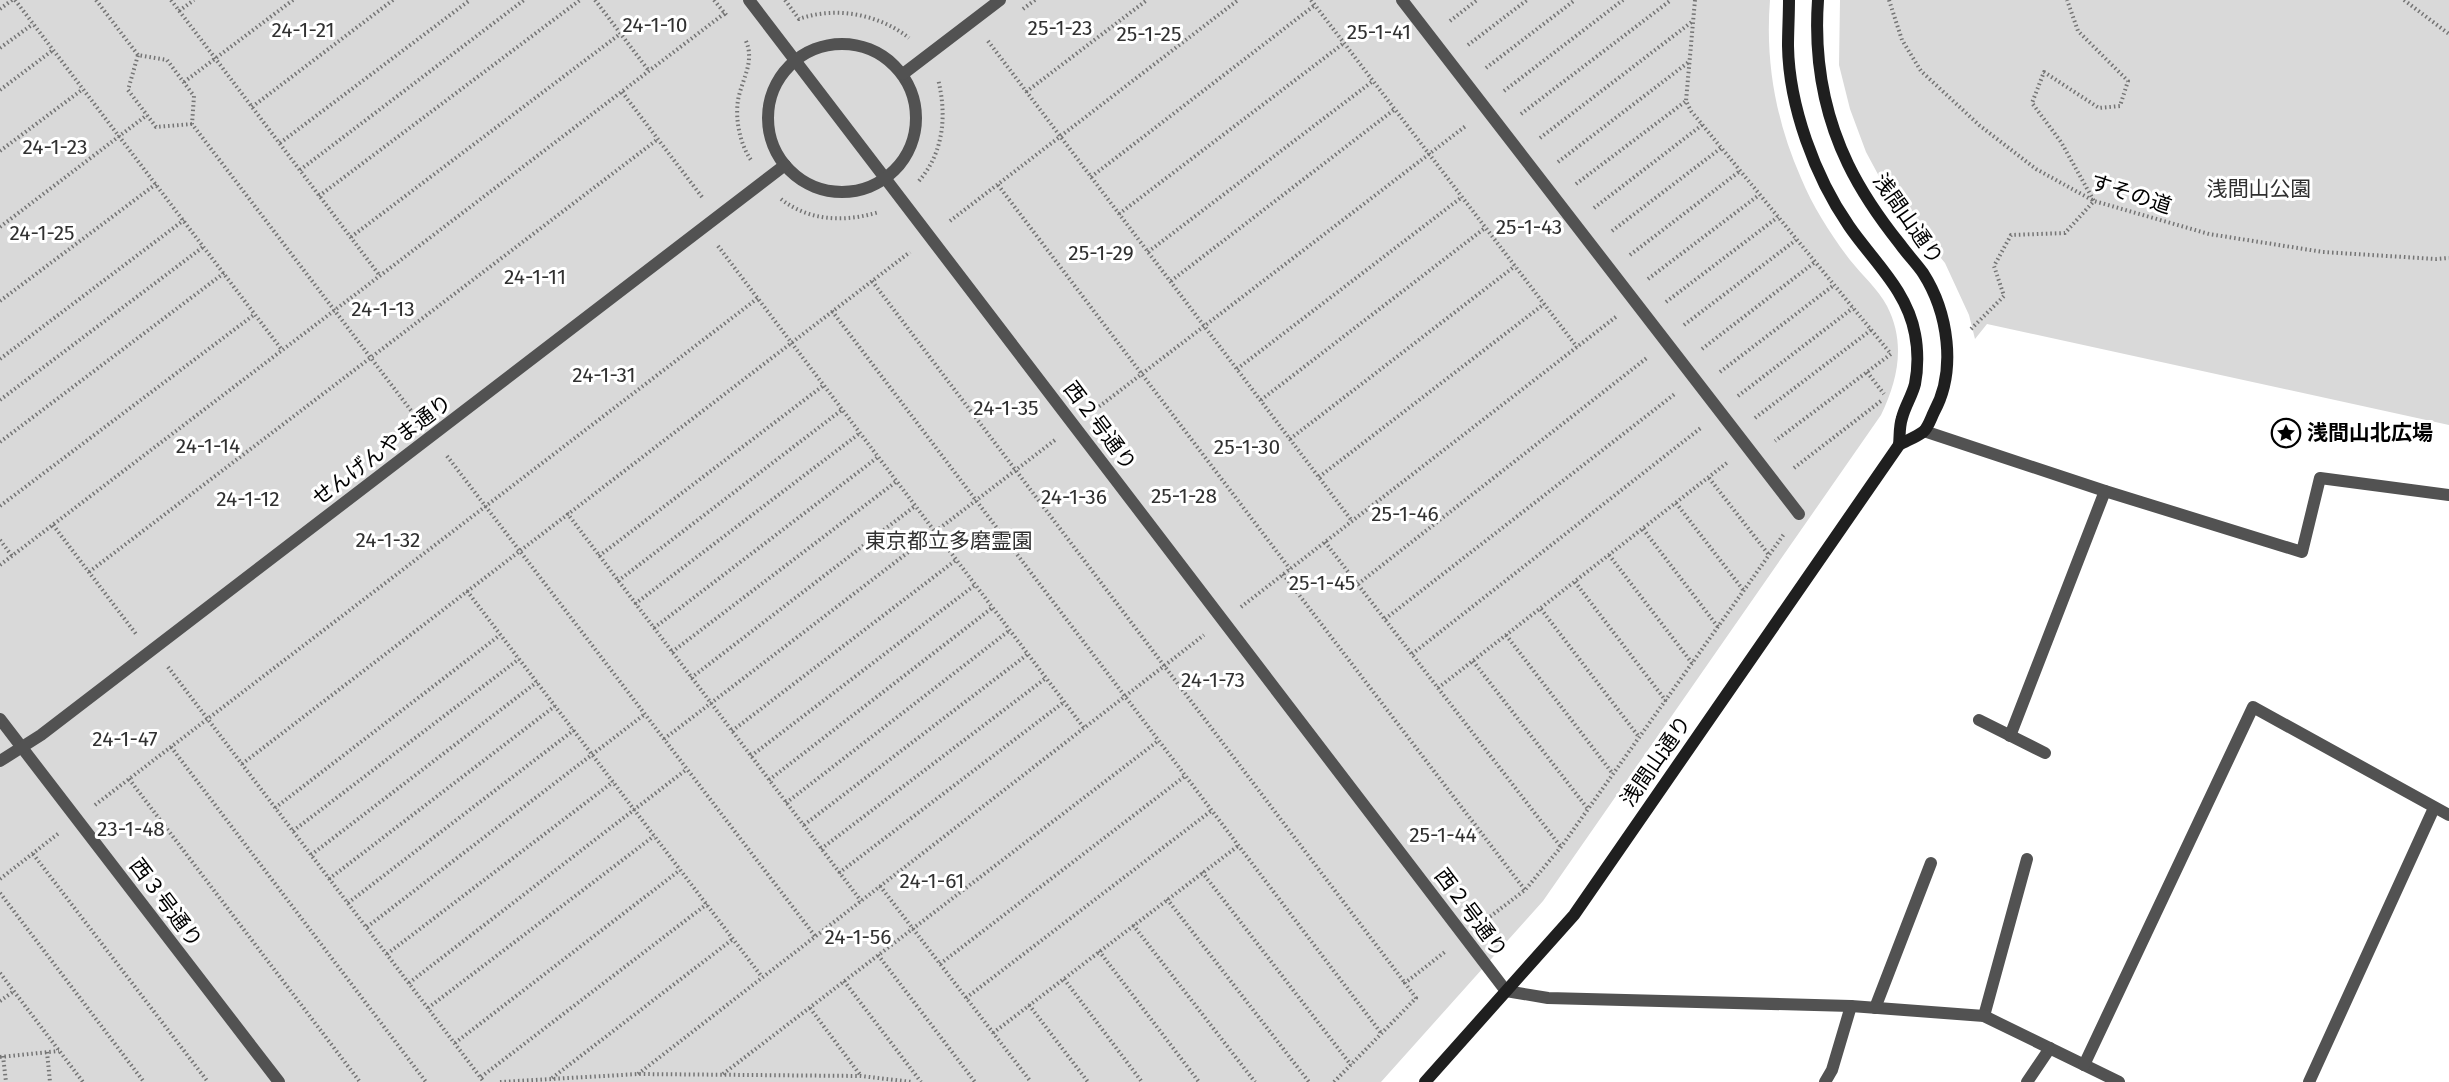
<svg xmlns="http://www.w3.org/2000/svg" width="2449" height="1082" font-family="'Fira Sans','Noto Sans JP',sans-serif">
	<style>
		.green { fill: #d9d9d9 }
		.lines { fill: none; stroke-linecap: round; stroke-linejoin: round }
		.path { stroke: #747474; stroke-width: 4; stroke-dasharray: 1.5 3; stroke-linecap: butt }
		.lane { stroke: #525252; stroke-width: 12 }
		.street { stroke: #525252; stroke-width: 12 }
		.secondary { stroke: #1f1f1f; stroke-width: 12 }
		.labels { text-anchor: middle; stroke-width: 6; stroke-linejoin: round; paint-order: stroke }
		.park-label { font-size: 21px; fill: #303030; stroke: #fff }
		.street-label { font-size: 21px; fill: #000; stroke: #fff }
		.poi-label { font-size: 21px; font-weight: bold; fill: #000; stroke: #fff; text-anchor: start }
	</style>
	<rect width="100%" height="100%" fill="#fff"/>
	<!-- green -->
	<g class="green">
		<path d="M0,0H1770C1765,62 1776,121 1801,178C1813,207 1831,235 1850,260C1862,275 1878,289 1887,306C1906,343 1898,380 1881,415L1543,901L1381,1082H0Z"/>
		<polygon points="1840,0 2449,0 2449,425 1987,324 1975,339 1969,315 1945,263 1888,193 1866,152 1850,109 1839,65"/>
	</g>
	<g class="lines">
		<!-- path -->
		<g class="path">
			<polyline points="15,0 282,350"/>
			<polyline points="96,0 138,55"/>
			<polyline points="171,0 380,276"/>
			<polyline points="595,0 649,71"/>
			<polyline points="714,0 727,16"/>
			<path d="M785,0L799,19C835,6 879,14 909,38"/>
			<polyline points="1311,0 1577,347"/>
			<polyline points="1695,0 1686,101 1691,111 1891,354 1775,441"/>
			<polyline points="1889,0 1902,40 1921,71 1979,125 2036,169 2094,201 2209,234 2323,252 2436,259 2449,258"/>
			<polyline points="2404,0 2449,34"/>
			<polyline points="0,9 12,0"/>
			<polyline points="1023,9 1035,0"/>
			<polyline points="179,11 194,0"/>
			<polyline points="1450,21 1477,0"/>
			<path d="M746,41C755,62 742,79 738,100C735,120 740,144 751,160"/>
			<polyline points="988,41 1352,521"/>
			<polyline points="1468,45 1527,0"/>
			<polyline points="0,48 33,24"/>
			<polyline points="1486,68 1575,0"/>
			<polyline points="184,82 293,0"/>
			<polyline points="0,90 53,50"/>
			<polyline points="1504,91 1623,0"/>
			<polyline points="622,92 702,197"/>
			<polyline points="1026,92 1147,0"/>
			<polyline points="252,107 393,0"/>
			<polyline points="1521,114 1671,0"/>
			<polyline points="192,124 156,127 128,90 138,55 167,60 194,96 192,124 416,417"/>
			<polyline points="1540,138 1693,21"/>
			<polyline points="280,143 470,0"/>
			<polyline points="0,151 83,89"/>
			<polyline points="1558,162 1690,61"/>
			<polyline points="300,170 524,0"/>
			<polyline points="1091,177 1315,5"/>
			<path d="M919,181C944,152 947,115 938,79"/>
			<polyline points="1576,184 1686,101"/>
			<polyline points="998,185 1290,569"/>
			<polyline points="319,196 580,0"/>
			<path d="M781,199C810,222 846,222 879,212"/>
			<polyline points="1594,208 1702,125"/>
			<polyline points="1119,214 1344,43"/>
			<polyline points="950,221 1238,0"/>
			<polyline points="0,227 147,115"/>
			<polyline points="1612,231 1721,148"/>
			<polyline points="351,237 620,34"/>
			<polyline points="718,246 1084,728"/>
			<polyline points="1148,252 1373,81"/>
			<polyline points="1630,255 1740,171"/>
			<polyline points="1648,279 1759,195"/>
			<polyline points="872,281 1405,983"/>
			<polyline points="1171,281 1395,109"/>
			<polyline points="0,301 156,184"/>
			<polyline points="1666,302 1778,217"/>
			<polyline points="832,311 1381,1033"/>
			<polyline points="1684,325 1796,240"/>
			<polyline points="1971,329 2004,296 1994,266 2011,235 2065,233 2094,201 2061,142 2032,103 2044,72 2099,108 2120,106 2128,81 2078,31 2067,0"/>
			<polyline points="1702,349 1815,262"/>
			<polyline points="0,359 184,220"/>
			<polyline points="1237,369 1462,197"/>
			<polyline points="1720,372 1834,285"/>
			<polyline points="1867,372 1884,394"/>
			<polyline points="1738,396 1853,308"/>
			<polyline points="0,400 203,247"/>
			<polyline points="1261,400 1485,228"/>
			<polyline points="1092,412 1467,125"/>
			<polyline points="1755,418 1871,330"/>
			<polyline points="1290,439 1515,266"/>
			<polyline points="0,442 224,273"/>
			<polyline points="447,456 815,936"/>
			<polyline points="1794,468 1881,401"/>
			<polyline points="1319,477 1544,304"/>
			<polyline points="1709,478 1769,555"/>
			<polyline points="1676,503 1744,591"/>
			<polyline points="0,506 255,314"/>
			<polyline points="567,513 861,901"/>
			<polyline points="53,525 136,634"/>
			<polyline points="1643,529 1718,627"/>
			<polyline points="0,540 12,556"/>
			<polyline points="1325,542 1561,847"/>
			<polyline points="1609,555 1692,663"/>
			<polyline points="599,556 824,385"/>
			<polyline points="0,565 725,13"/>
			<polyline points="89,572 658,139"/>
			<polyline points="1283,574 1525,890"/>
			<polyline points="618,581 843,409"/>
			<polyline points="1575,582 1666,701"/>
			<polyline points="1358,584 1648,357"/>
			<polyline points="467,591 762,977"/>
			<polyline points="635,604 860,433"/>
			<polyline points="1241,607 1617,316"/>
			<polyline points="1541,609 1639,737"/>
			<polyline points="1385,619 1676,393"/>
			<polyline points="654,628 878,457"/>
			<polyline points="1506,635 1613,774"/>
			<polyline points="672,652 897,481"/>
			<polyline points="1412,654 1702,427"/>
			<polyline points="1473,661 1588,809"/>
			<polyline points="168,667 484,1082"/>
			<polyline points="691,678 915,506"/>
			<polyline points="1438,688 1728,462"/>
			<polyline points="732,731 956,560"/>
			<polyline points="664,739 1055,440"/>
			<polyline points="171,747 426,1082"/>
			<polyline points="751,756 975,585"/>
			<polyline points="242,764 910,252"/>
			<polyline points="129,779 360,1082"/>
			<polyline points="769,780 992,608"/>
			<polyline points="786,803 1010,630"/>
			<polyline points="95,805 758,298"/>
			<polyline points="275,808 500,635"/>
			<polyline points="804,825 1028,654"/>
			<polyline points="293,831 519,659"/>
			<polyline points="821,849 1046,678"/>
			<polyline points="33,854 208,1082"/>
			<polyline points="311,855 537,682"/>
			<polyline points="1202,872 1351,1065"/>
			<polyline points="839,873 1064,702"/>
			<polyline points="0,879 59,833"/>
			<polyline points="329,879 555,706"/>
			<polyline points="880,886 1031,1082"/>
			<polyline points="0,893 144,1082"/>
			<polyline points="1167,899 1309,1082"/>
			<polyline points="348,903 574,730"/>
			<polyline points="1483,922 1525,890 1561,847 1784,534"/>
			<polyline points="1133,925 1255,1082"/>
			<polyline points="367,927 645,714"/>
			<polyline points="1099,951 1199,1082"/>
			<polyline points="387,954 613,782"/>
			<polyline points="878,955 975,1082"/>
			<polyline points="940,964 1185,776"/>
			<polyline points="0,973 83,1082"/>
			<polyline points="1064,979 1142,1082"/>
			<polyline points="844,981 921,1082"/>
			<polyline points="409,983 687,769"/>
			<polyline points="966,998 1211,811"/>
			<polyline points="0,1001 14,991"/>
			<polyline points="1029,1005 1088,1082"/>
			<polyline points="428,1008 654,836"/>
			<polyline points="810,1008 861,1076"/>
			<polyline points="993,1033 1238,846"/>
			<polyline points="455,1043 680,870"/>
			<polyline points="47,1052 50,1082"/>
			<polyline points="3,1056 6,1082"/>
			<polyline points="0,1057 59,1051"/>
			<polyline points="638,1074 1204,635"/>
			<polyline points="723,1074 1158,741"/>
			<polyline points="481,1077 707,904"/>
			<polyline points="552,1078 733,939"/>
			<polyline points="500,1082 638,1074 861,1076 912,1082"/>
			<polyline points="1334,1082 1416,998 1405,983 1446,951"/>
		</g>
		<!-- lane -->
		<g class="lane">
			<polyline points="749,0 1506,991"/>
			<polyline points="1402,0 1799,514"/>
			<circle cx="842" cy="118" r="74"/>
			<polyline points="903,74 1000,0"/>
			<polyline points="0,719 279,1082"/>
			<polyline points="1979,720 2045,753"/>
			<polyline points="2010,736 2105,491"/>
			<polyline points="0,761 41,735 785,165"/>
			<polyline points="1875,1008 1931,863"/>
			<polyline points="1984,1016 2027,859"/>
			<polyline points="1825,1082 1832,1070 1851,1006"/>
			<polyline points="2027,1082 2050,1048"/>
		</g>
		<!-- street -->
		<g class="street">
			<polyline points="1924,431 2105,491 2302,552 2320,478 2449,495"/>
			<polyline points="1506,991 1548,998 1851,1006 1984,1016 2119,1082"/>
			<polyline points="2084,1065 2253,707 2449,815"/>
			<polyline points="2309,1082 2434,808"/>
		</g>
		<!-- secondary -->
		<g class="secondary">
			<path d="M1789,0C1789,15 1788,31 1788,46C1789,106 1815,177 1849,226C1873,261 1907,290 1915,334C1918,349 1918,369 1915,384C1912,396 1905,406 1902,418C1899,427 1900,436 1899,445"/>
			<path d="M1425,1082L1574,915L1899,445C1906,441 1916,437 1923,432C1928,428 1931,418 1934,412C1957,370 1948,312 1923,273C1916,263 1907,254 1900,244C1880,219 1862,193 1848,164C1823,112 1814,57 1818,0"/>
		</g>
	</g>
	<!-- icons -->
	<defs>
		<g id="sight-ring" transform="scale(1.5)"><circle r="9.5" fill="#fff" stroke="#000" stroke-width="1.5"/><path d="M0-6L1.8-2.2L6-1.7L2.9 1.2L3.7 5.4L0 3.3L-3.7 5.4L-2.9 1.2L-6-1.7L-1.8-2.2Z" fill="#000"/></g>
	</defs>
	<g fill-rule="evenodd">
		<use href="#sight-ring" x="2286" y="433"/>
	</g>
	<g class="labels">
		<!-- park labels -->
		<g class="park-label">
			<text x="655" y="32">24-1-10</text>
			<text x="1060" y="35">25-1-23</text>
			<text x="303" y="37">24-1-21</text>
			<text x="1379" y="39">25-1-41</text>
			<text x="1149" y="41">25-1-25</text>
			<text x="55" y="154">24-1-23</text>
			<text x="2259" y="196">浅間山公園</text>
			<text x="1529" y="234">25-1-43</text>
			<text x="42" y="240">24-1-25</text>
			<text x="1101" y="260">25-1-29</text>
			<text x="535" y="284">24-1-11</text>
			<text x="383" y="316">24-1-13</text>
			<text x="604" y="382">24-1-31</text>
			<text x="1006" y="415">24-1-35</text>
			<text x="208" y="453">24-1-14</text>
			<text x="1247" y="454">25-1-30</text>
			<text x="1184" y="503">25-1-28</text>
			<text x="1074" y="504">24-1-36</text>
			<text x="248" y="506">24-1-12</text>
			<text x="1405" y="521">25-1-46</text>
			<text x="388" y="547">24-1-32</text>
			<text x="949" y="548">東京都立多磨霊園</text>
			<text x="1322" y="590">25-1-45</text>
			<text x="1213" y="687">24-1-73</text>
			<text x="125" y="746">24-1-47</text>
			<text x="131" y="836">23-1-48</text>
			<text x="1443" y="842">25-1-44</text>
			<text x="932" y="888">24-1-61</text>
			<text x="858" y="944">24-1-56</text>
		</g>
		<!-- street labels -->
		<g class="street-label">
			<text transform="translate(2131 194) rotate(18)" y="7">すその道</text>
			<text transform="translate(1908 219) rotate(55)" y="7">浅間山通り</text>
			<text transform="translate(1100 426) rotate(53)" y="7">西２号通り</text>
			<text transform="translate(382 450) rotate(-37)" y="7">せんげんやま通り</text>
			<text transform="translate(1656 761) rotate(-55)" y="7">浅間山通り</text>
			<text transform="translate(166 903) rotate(53)" y="7">西３号通り</text>
			<text transform="translate(1471 913) rotate(53)" y="7">西２号通り</text>
		</g>
		<!-- poi labels -->
		<g class="poi-label">
			<text x="2307" y="440">浅間山北広場</text>
		</g>
	</g>
</svg>
